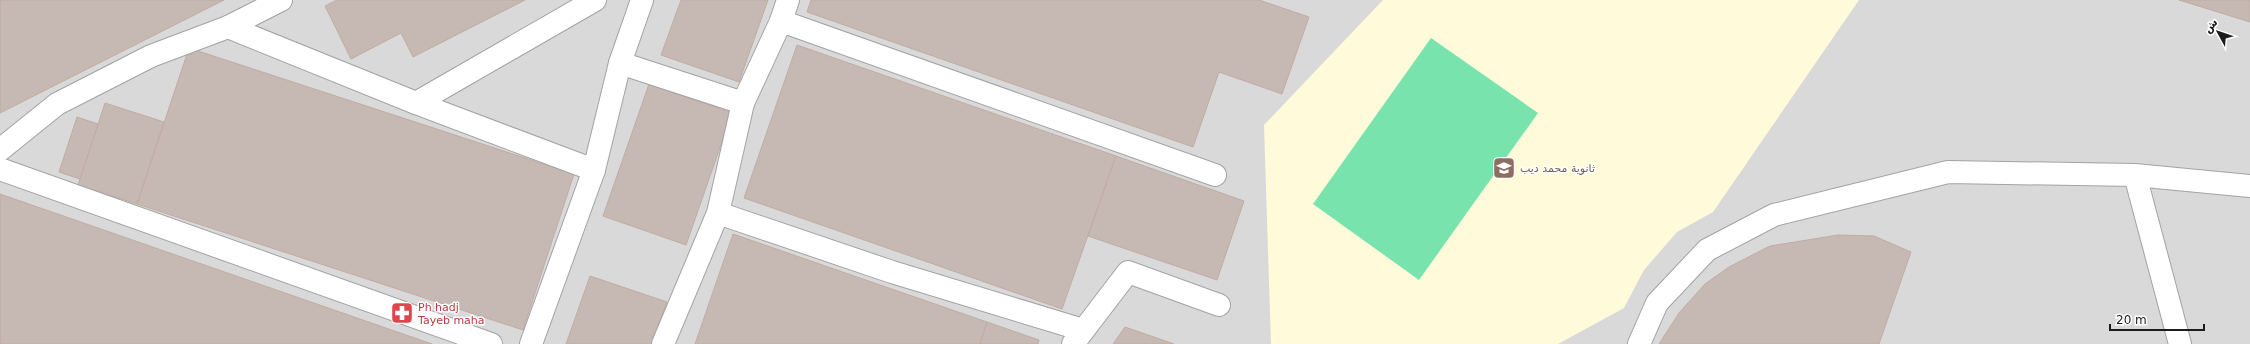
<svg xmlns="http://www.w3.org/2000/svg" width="2250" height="344" font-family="'DejaVu Sans','Noto Naskh Arabic',sans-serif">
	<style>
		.residential { fill: #dad9d9 }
		.education { fill: #fffad9 }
		.pitch { fill: #79e3ad }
		.building { fill: #c6b9b4; stroke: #c0aca2 }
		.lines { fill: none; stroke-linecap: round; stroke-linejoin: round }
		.minor-casing { stroke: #a3a3a3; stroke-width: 24 }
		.minor { stroke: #fff; stroke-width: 22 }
		.labels { text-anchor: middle; stroke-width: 3; stroke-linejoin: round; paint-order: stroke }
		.education-label { font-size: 11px; fill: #785e54; stroke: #fff; text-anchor: start }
		.health-label { font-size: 11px; fill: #be3a42; stroke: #fff; text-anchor: start }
	</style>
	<rect width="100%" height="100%" fill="#eee8e1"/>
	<!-- residential -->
	<rect class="residential" x="0" y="0" width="2250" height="344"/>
	<!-- education -->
	<polygon class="education" points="1383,0 1859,0 1713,212 1677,232 1644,270 1624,308 1558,344 1271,344 1264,125"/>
	<!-- pitch -->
	<polygon class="pitch" points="1431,38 1538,113 1419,280 1313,204"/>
	<!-- building -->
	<g class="building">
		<polygon points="0,0 224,0 0,113"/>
		<polygon points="337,0 525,0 413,57 401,33 351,59 325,6"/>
		<polygon points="681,0 768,0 739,82 661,55"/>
		<polygon points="811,0 1259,0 1309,17 1282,94 1219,72 1193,147 807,12"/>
		<polygon points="2179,0 2250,0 2250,22"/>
		<polygon points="797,45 1116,156 1062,309 744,198"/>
		<polygon points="189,48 574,174 523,330 137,204"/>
		<polygon points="649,84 732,113 686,245 603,216"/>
		<polygon points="105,103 164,122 137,204 78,185"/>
		<polygon points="77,117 98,124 80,179 59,172"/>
		<polygon points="1116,156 1244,201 1217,280 1088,236"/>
		<polygon points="0,194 432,344 0,344"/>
		<polygon points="733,234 987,322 980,344 695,344"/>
		<polygon points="1838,235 1874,236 1911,252 1879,344 1659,344 1679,313 1705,284 1729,267 1770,246"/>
		<polygon points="590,276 667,302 652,344 566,344"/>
		<polygon points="987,322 1039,340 1038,344 980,344"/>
		<polygon points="1125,327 1174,344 1113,344"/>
	</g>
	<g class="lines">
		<!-- minor casing -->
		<g class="minor-casing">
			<g id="minor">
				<polyline points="781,21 1215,175"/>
				<polyline points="228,27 416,103 594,170"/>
				<polyline points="620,63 743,103"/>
				<polyline points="416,103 595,0"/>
				<polyline points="0,150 57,104 151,56 228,27 281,0"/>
				<polyline points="0,169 491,344"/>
				<polyline points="2135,175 2180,344"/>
				<polyline points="718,213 892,272 1083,330"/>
				<polyline points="531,344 594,170 620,63 642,0"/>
				<polyline points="663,344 718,213 743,103 781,21 788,0"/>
				<polyline points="1073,344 1128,272 1219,305"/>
				<polyline points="1639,344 1657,303 1707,250 1774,215 1948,172 2135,175 2250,186"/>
			</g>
		</g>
		<!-- minor -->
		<use href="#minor" class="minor"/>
	</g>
	<!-- icons -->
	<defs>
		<g id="school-square" transform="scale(1.15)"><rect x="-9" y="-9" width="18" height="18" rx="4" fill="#8d6e63" stroke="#fff"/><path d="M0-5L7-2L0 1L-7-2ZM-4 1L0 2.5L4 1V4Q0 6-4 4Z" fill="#fff"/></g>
		<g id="pharmacy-square" transform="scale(1.15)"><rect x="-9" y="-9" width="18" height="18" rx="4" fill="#e0444e" stroke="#fff"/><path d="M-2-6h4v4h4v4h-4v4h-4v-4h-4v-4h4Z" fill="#fff"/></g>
	</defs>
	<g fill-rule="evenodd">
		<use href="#school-square" x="1504" y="168"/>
		<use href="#pharmacy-square" x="402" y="313"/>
	</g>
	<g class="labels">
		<!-- education labels -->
		<g class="education-label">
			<text x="1520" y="172">ثانوية محمد ديب</text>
		</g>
		<!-- health labels -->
		<g class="health-label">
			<text x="418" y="311">Ph hadj<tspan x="418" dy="13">Tayeb maha</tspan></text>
		</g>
	</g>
	<!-- north arrow -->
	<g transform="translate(2218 32) rotate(310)" stroke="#ffffff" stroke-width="3" paint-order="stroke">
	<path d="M0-3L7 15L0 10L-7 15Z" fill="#1c1c1c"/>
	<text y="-6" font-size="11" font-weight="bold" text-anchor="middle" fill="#1c1c1c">ش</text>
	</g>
	<!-- scale -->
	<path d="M2110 324v6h94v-6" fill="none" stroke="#1c1c1c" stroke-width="2"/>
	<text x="2116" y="324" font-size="12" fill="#1c1c1c" stroke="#ffffff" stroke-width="3" paint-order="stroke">20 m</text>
</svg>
